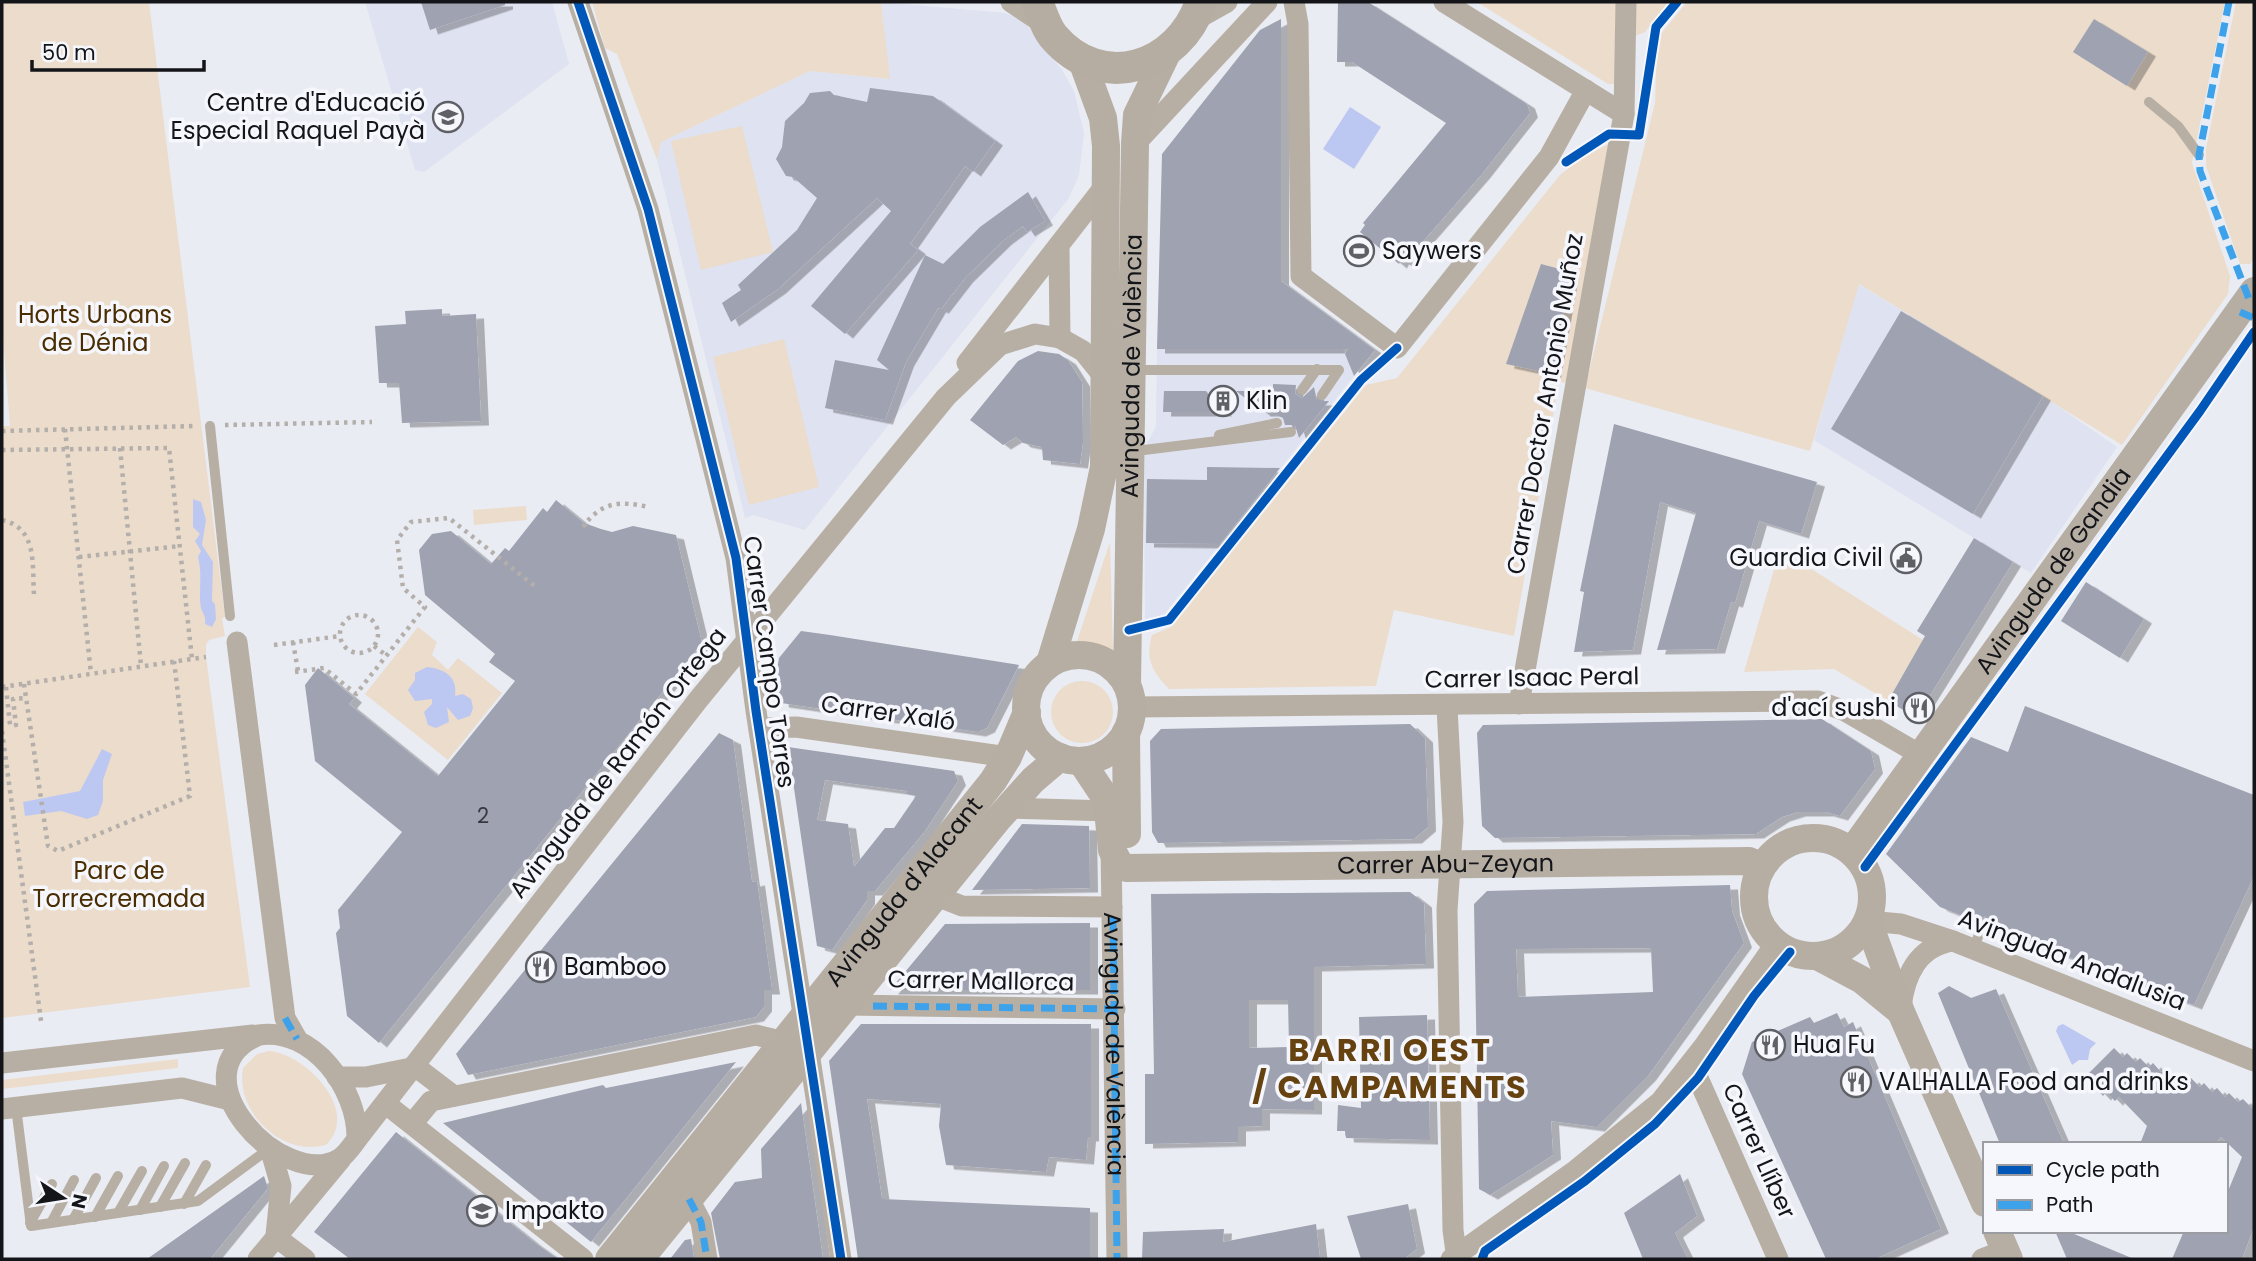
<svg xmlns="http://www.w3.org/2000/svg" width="2256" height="1261" font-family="Poppins,sans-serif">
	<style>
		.built { fill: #dee2f1 }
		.green { fill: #ebdccc }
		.water { fill: #bcc8f2 }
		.building { fill: #9fa2b0; fill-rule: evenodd; filter: url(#shadow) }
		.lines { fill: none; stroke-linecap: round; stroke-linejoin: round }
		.path { stroke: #b4afaa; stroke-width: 4.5; stroke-dasharray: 3.5 5; stroke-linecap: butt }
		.lane { stroke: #b8afa4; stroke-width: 10 }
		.street { stroke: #b8afa4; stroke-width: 21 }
		.secondary { stroke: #b6ada3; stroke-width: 28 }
		.primary { stroke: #b6ada2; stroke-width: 32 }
		.quiet { stroke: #3da2ea; stroke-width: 7; stroke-dasharray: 14 7; stroke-linecap: butt }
		.cycleway-casing { stroke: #f6f7fd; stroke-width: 13 }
		.cycleway { stroke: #0057b8; stroke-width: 9 }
		.labels { text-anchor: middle; stroke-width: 7; stroke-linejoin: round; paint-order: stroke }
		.number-label { font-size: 21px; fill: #36383f }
		.poi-label { font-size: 24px; fill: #131519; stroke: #f6f7fd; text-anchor: start }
		.park-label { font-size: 24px; fill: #4a2d01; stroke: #f6f7fd }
		.street-label { font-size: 24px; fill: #131519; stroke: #f6f7fd }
		.district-label { font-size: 32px; font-weight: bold; letter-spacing: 2px; fill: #65420f; stroke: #f6f7fd }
	</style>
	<defs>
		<filter id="shadow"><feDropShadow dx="8" dy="4.5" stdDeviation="0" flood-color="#0004"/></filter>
	</defs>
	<rect width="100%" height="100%" fill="#eaecf3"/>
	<!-- built -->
	<g class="built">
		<polygon points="365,2 552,2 569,64 424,172 415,170"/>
		<polygon points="881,2 1005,13 1023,20 1062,70 1074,91 1084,133 1079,175 1069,198 805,530 753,515 745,518 657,160 661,142 810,71 889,79"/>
		<polygon points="1858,284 2043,396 2117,447 2031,573 1814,440"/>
		<polygon points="1157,349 1343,349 1354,376 1162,617 1145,622 1144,450 1156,426"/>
	</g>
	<!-- green -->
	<g class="green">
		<polygon points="2,2 149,2 225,617 222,618 225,636 209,640 206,645 206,657 250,987 2,1018 2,426 10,426 2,325"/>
		<polygon points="592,2 881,2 890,79 810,71 661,142 657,160 617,54 605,48"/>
		<polygon points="1477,2 1617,2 1615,84 1608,84"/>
		<polygon points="1633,2 1668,2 1645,32 1635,36"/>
		<polygon points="1687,2 2225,2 2192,163 2230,276 2228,294 2122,445 1859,284 1810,451 1585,388 1655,103 1657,43 1660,35"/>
		<polygon points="2236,2 2254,2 2254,258 2250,264 2240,264 2206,166 2206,149"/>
		<polygon points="742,126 773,252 701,270 671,141"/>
		<path d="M1612,142L1569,383L1559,382L1514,636L1394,610L1376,686L1169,689C1152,671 1145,660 1152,635L1171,627L1366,385L1397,378L1560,175L1583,157Z"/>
		<polygon points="784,339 819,487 749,505 713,357"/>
		<polygon points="526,506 527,520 474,525 473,510"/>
		<polygon points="1110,542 1113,652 1096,645 1076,644"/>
		<polygon points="1780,549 1923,640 1888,701 1834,669 1744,672"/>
		<polygon points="418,627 437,642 432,655 448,670 458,658 502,693 448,760 365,694"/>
		<circle cx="1082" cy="712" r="31"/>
		<path d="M269,1051C306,1054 361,1111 326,1145C282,1157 235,1112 243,1068L257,1054Z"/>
		<polygon points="178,1059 178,1068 2,1089 2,1080"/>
	</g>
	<!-- water -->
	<g class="water">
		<polygon points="1350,107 1381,127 1354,169 1323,149"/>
		<path d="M193,499L201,502L206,520L202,545L213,562L212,601L215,604L216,619L212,627L205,624C206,616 203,614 201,608C198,592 203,576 198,557L201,551L195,541L200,534L193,527Z"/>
		<path d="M427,667C445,669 458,677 455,696L463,694L471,699L473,708L470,716L458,720L447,707L449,722L436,728L428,725L424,712L432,704V699L415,701L408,690L415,680V673Z"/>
		<polygon points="102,749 112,754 103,780 103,801 98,815 87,819 61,811 25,816 23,802 80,791"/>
		<polygon points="2063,1024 2096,1043 2090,1049 2088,1060 2079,1060 2072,1065 2056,1031 2058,1026"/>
	</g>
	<!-- building -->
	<g class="building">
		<polygon points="421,2 505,2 505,5 430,30"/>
		<polygon points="1338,2 1368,2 1527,104 1530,113 1482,174 1405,262 1401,260 1399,264 1360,232 1365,225 1363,223 1446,123 1352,62 1337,62"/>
		<polygon points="1281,19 1281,281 1375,350 1354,376 1345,354 1348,349 1157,349 1162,154 1260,30"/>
		<polygon points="2094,19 2148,52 2127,86 2073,52"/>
		<polygon points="870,88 933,96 995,141 973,172 965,166 910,244 918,250 845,334 811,306 891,211 877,198 778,289 731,322 722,303 741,290 738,285 797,230 817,198 793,177 786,176 776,159 782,147 785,121 804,103 810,93 830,91 834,95 867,102"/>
		<polygon points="1028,192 1045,221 1027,232 1023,226 1004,240 965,278 941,309 938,308 906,362 885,420 825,408 835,360 889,370 877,360 925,255 943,264 980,227"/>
		<polygon points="1541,264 1571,272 1553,374 1506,364"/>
		<polygon points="442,309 442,316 476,314 481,421 402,423 399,383 379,383 375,326 406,324 405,311"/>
		<polygon points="1901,311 2043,396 1973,514 1831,429"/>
		<polygon points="1038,351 1059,354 1068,360 1082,382 1083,442 1080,464 1043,460 1042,447 1023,443 1016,437 1003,445 970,420 1018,361"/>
		<polygon points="1273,384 1296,385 1295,394 1302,398 1314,387 1317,401 1329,401 1299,438 1295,425 1285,425 1283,418 1276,415 1276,412 1263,412 1236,391 1273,391"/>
		<polygon points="1164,391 1206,391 1224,412 1163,412"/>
		<polygon points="1614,424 1817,482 1801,534 1759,521 1735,603 1731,602 1717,649 1657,650 1696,513 1660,502 1633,650 1574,652 1584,592 1580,591"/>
		<polygon points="1207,467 1280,468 1220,544 1146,543 1147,479 1207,480"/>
		<polygon points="556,500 584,523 601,529 612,532 633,526 676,535 702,643 379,1043 347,1016 336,933 340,928 338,910 402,832 315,761 305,685 318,668 354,698 349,704 438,776 515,681 489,662 495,654 425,595 419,550 432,534 451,531 491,564 505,548 509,551 543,508 547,512"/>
		<polygon points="1974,538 2013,562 1919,713 1907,712 1888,701 1925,636 1917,631"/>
		<polygon points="2086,582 2144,619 2120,658 2061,621"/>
		<polygon points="801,631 830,635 1019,665 987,728 978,732 781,703 776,676 779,658"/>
		<polygon points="2025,706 2254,795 2254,876 2194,1005 1990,927 1985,916 1976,921 1940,907 1886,854 1971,737 2008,752"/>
		<polygon points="1822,719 1871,751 1875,769 1840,816 1826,812 1798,812 1782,817 1756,834 1495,838 1482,826 1477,733 1483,725"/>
		<polygon points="1410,724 1425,738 1428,827 1414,839 1158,843 1152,832 1150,741 1161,729"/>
		<polygon points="719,733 733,740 752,882 757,881 772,990 764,990 764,1007 756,1017 468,1075 456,1054"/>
		<path d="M788,747L954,771L958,781L925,831L875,891H867V900L832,950L817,946ZM825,780L907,791L906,794L916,796L894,828H885L854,867L848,824L817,820Z"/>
		<polygon points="1022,824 1089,826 1090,888 972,890"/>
		<path d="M1730,885L1732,911L1744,943L1648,1076L1597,1127L1551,1121L1553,1155L1490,1195L1479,1189L1474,904L1487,891ZM1651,948L1653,992L1518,997L1516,949Z"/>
		<path d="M1410,892L1424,903L1426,964L1314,967V1110L1262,1109V1126L1238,1127V1142L1145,1144V1074H1154L1151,894ZM1249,1000H1288L1289,1047L1249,1048Z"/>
		<polygon points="1090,923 1090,990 890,990 945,924"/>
		<polygon points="1949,986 1971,998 1996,989 2064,1144 2000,1144 1938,993"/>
		<polygon points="1837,1013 1844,1027 1853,1022 1941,1229 1875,1259 1826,1259 1742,1074 1752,1042 1810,1017 1814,1023"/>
		<polygon points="1427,1015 1430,1140 1346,1138 1345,1131 1337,1131 1338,1105 1361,1108 1359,1017"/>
		<polygon points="861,1024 1091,1024 1091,1137 1088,1137 1086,1160 1049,1157 1046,1172 946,1165 939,1126 941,1104 867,1099 882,1199 1090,1208 1090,1259 858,1259 829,1061"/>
		<polygon points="2114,1048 2123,1057 2127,1053 2136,1062 2140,1058 2149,1067 2153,1063 2161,1072 2165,1068 2175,1077 2179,1073 2187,1082 2191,1078 2200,1087 2204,1083 2212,1092 2217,1088 2225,1097 2229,1093 2238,1102 2243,1099 2254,1110 2254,1227 2242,1259 2172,1259 2184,1231 2226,1231 2226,1196 2242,1157 2221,1137 2215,1144 2140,1144 2147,1126 2119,1097 2115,1101 2106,1092 2103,1096 2085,1077"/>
		<polygon points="736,1062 591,1242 443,1123 603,1085 606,1088"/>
		<polygon points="801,1103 823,1259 720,1259 711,1213 735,1182 762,1178 761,1149"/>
		<polygon points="396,1132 534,1242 558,1259 350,1259 314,1232"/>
		<polygon points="1680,1174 1697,1216 1675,1233 1688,1259 1643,1259 1624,1213"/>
		<polygon points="264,1176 268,1188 210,1259 147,1259"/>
		<polygon points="1408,1204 1417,1249 1404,1259 1361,1259 1347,1216"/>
		<polygon points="1316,1224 1320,1259 1142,1259 1143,1232 1224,1229 1223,1242"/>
		<polygon points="2055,1231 2067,1231 2134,1259 2067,1259"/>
		<polygon points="691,1239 694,1259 670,1259 685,1240"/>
	</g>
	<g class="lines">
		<!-- path -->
		<g class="path">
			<polyline points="1648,77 1656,27 1677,2"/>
			<polyline points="1575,156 1597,142"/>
			<polyline points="225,425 372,422"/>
			<polyline points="65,429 91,674"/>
			<polyline points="2,431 196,426"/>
			<polyline points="120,448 141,666"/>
			<polyline points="2,450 169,448 192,659"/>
			<path d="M2,520C38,528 32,565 34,595"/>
			<path d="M586,527L584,525C604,501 619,501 649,507"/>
			<polyline points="79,557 180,546"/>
			<circle cx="359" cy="634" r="19"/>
			<polyline points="293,642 298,671"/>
			<polyline points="274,645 340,636"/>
			<polyline points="374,646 387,656"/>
			<polyline points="295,672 324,668 356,694 417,617 425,607 403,588 397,540 411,522 449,518 536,587"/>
			<polyline points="24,684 48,846 58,851 190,796 174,661"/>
			<polyline points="2,687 206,657"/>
			<polyline points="6,687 10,725 16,725 13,699 25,698"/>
			<polyline points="2,731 41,1021"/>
		</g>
		<!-- lane -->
		<g class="lane">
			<polyline points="2149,102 2178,126 2199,155"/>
			<polyline points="1133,370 1339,370 1322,395"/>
			<polyline points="1302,390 1317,369"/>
			<polyline points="210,426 230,616"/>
			<polyline points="1219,435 1277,423"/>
			<polyline points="1131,449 1144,450 1291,432"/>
			<polyline points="1973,950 1983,924"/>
			<polyline points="16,1107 31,1226 198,1201 270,1148"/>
			<polyline points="184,1204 206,1165"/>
			<polyline points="160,1207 185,1163"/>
			<polyline points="140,1210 164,1166"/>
			<polyline points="118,1213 142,1171"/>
			<polyline points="95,1217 118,1176"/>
			<polyline points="73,1220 96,1178"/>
			<polyline points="30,1223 52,1184"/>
			<polyline points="51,1223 74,1180"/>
		</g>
		<!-- street -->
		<g class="street">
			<polyline points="578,2 648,209 736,558 756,711 841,1259"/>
			<polyline points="1011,2 1044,24"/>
			<polyline points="1294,2 1298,24 1301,276 1397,348 1549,157 1586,90"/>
			<polyline points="1444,2 1624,114"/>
			<polyline points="1195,20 1227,2"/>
			<polyline points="1135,144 1267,2"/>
			<polyline points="1059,245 1060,338"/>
			<polyline points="967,363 1108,182"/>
			<polyline points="237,642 285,1018 297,1039"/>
			<polyline points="1519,704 1624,114 1626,2"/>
			<polyline points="1132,707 1818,701 1845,711 1919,754"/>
			<polyline points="1447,707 1453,822 1447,910 1453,1230 1457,1259"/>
			<polyline points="759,728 796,727 1008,757"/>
			<polyline points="1008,808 1109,811"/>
			<path id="s1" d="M1111,848L1117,1259"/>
			<polyline points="934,895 962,906 1112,907"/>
			<polyline points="1868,921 1901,924 1953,941 2254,1061"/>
			<polyline points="846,1005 1115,1009"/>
			<path d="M1901,1007C1905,975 1917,947 1953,941"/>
			<path d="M259,1035C313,1027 358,1089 357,1139C352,1146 346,1155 339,1159C282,1192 171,1072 259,1035Z"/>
			<polyline points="2,1063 253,1035"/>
			<polyline points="416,1067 454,1096"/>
			<polyline points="1687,1068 1698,1078 1778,1259"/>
			<polyline points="337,1077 366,1077 416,1067"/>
			<polyline points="386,1104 583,1259"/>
			<polyline points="2,1109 182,1088 230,1100"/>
			<polyline points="412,1124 431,1101 756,1035 785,1042"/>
			<polyline points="357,1139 698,700 946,397 1000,345 1035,334 1060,338 1083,351 1104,377"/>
			<polyline points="270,1148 281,1186 276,1235"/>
			<polyline points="689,1199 701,1222 707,1259"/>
			<polyline points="276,1237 305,1259"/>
			<polyline points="258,1259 341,1159"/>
			<polyline points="1451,1259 1576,1170 1660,1102 1704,1046 1776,943"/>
			<polyline points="1982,1259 2005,1250"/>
		</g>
		<!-- secondary -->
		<g class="secondary">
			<circle cx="1079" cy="708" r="53"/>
			<polyline points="1050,663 1091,529 1104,467 1106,146 1103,118 1081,58"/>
			<path id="s2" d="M1127,684L1135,144L1137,115L1167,53"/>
			<polyline points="1126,732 1127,834"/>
			<path id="s3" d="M1081,761L1107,800L1112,850L1121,867L1127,868L1749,861L1762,867"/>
			<circle cx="1813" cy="897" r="59"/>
			<path id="s4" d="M1852,851L2254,291"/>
			<polyline points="1868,921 1901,1012 1985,1203"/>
			<polyline points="1817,956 1862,980 1900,1011"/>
			<polyline points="1997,1231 2009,1259"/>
			<path id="s5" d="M609,1259L993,781L1008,757L1027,712"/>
			<polyline points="640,1259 998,819 1033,780 1060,757"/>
		</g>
		<!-- primary -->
		<path class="primary" d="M1037,2C1042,13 1045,26 1053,36C1102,94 1179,67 1201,2"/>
		<!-- quiet -->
		<g class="quiet">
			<polyline points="2229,2 2199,155 2200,171 2249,299"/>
			<polyline points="2240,312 2254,318"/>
			<polyline points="1113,917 1117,1259"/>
			<polyline points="873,1006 1115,1009"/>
			<polyline points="285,1018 297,1039"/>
			<polyline points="689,1199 701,1222 707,1259"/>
		</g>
		<!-- cycleway casing -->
		<g class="cycleway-casing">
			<g id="cycleway">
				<polyline points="578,2 648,209 736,558 756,711 841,1259"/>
				<polyline points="1566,162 1609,134 1639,135 1656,27 1677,2"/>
				<polyline points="1129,630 1169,620 1361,380 1397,348"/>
				<polyline points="1865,867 2200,411 2254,332"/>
				<polyline points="1482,1259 1485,1251 1585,1181 1655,1124 1698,1078 1754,996 1790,952"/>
			</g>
		</g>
		<!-- cycleway -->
		<use href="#cycleway" class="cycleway"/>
	</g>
	<!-- icons -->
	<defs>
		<g id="school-ring" transform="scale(1.575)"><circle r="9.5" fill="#f6f7fd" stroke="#5e6065" stroke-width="1.5"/><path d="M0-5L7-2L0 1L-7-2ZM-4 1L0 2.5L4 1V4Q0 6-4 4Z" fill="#5e6065"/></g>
		<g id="stadium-ring" transform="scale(1.575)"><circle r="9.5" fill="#f6f7fd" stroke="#5e6065" stroke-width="1.5"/><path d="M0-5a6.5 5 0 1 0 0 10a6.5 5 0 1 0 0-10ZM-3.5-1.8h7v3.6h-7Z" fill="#5e6065"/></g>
		<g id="building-ring" transform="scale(1.575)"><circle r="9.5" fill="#f6f7fd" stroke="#5e6065" stroke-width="1.5"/><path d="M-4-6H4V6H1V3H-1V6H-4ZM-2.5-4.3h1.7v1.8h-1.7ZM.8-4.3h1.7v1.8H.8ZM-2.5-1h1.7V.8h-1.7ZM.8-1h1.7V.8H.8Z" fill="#5e6065"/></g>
		<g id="civic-ring" transform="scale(1.575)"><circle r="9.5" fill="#f6f7fd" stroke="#5e6065" stroke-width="1.5"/><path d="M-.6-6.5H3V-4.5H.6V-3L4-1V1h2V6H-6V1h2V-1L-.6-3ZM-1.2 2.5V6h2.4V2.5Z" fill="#5e6065"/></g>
		<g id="restaurant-ring" transform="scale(1.575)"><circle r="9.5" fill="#f6f7fd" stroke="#5e6065" stroke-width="1.5"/><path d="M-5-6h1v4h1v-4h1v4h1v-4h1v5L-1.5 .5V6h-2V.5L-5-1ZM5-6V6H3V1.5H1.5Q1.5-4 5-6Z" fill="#5e6065"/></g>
	</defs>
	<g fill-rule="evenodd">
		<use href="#school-ring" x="448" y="117"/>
		<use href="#stadium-ring" x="1359" y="251"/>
		<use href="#building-ring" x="1223" y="401"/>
		<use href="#civic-ring" x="1906" y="558"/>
		<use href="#restaurant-ring" x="1919" y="708"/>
		<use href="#restaurant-ring" x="541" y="967"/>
		<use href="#restaurant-ring" x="1770" y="1045"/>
		<use href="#restaurant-ring" x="1856" y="1082"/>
		<use href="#school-ring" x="482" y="1211"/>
	</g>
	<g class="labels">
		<!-- number labels -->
		<g class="number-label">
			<text x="483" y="823">2</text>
		</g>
		<!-- poi labels -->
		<g class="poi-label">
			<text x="425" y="111" text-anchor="end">Centre d'Educació<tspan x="425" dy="28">Especial Raquel Payà</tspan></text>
			<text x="1382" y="259">Saywers</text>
			<text x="1246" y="409">Klin</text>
			<text x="1883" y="566" text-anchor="end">Guardia Civil</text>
			<text x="1896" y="716" text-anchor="end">d'ací sushi</text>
			<text x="564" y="975">Bamboo</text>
			<text x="1793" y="1053">Hua Fu</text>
			<text x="1879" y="1090">VALHALLA Food and drinks</text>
			<text x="505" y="1219">Impakto</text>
		</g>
		<!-- park labels -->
		<g class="park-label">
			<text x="95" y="323">Horts Urbans<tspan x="95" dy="28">de Dénia</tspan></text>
			<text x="119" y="879">Parc de<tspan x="119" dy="28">Torrecremada</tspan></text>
		</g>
		<!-- street labels -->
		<g class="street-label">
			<text dy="8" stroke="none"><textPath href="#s2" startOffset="318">Avinguda de València</textPath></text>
			<text transform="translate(1545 404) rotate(-80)" y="8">Carrer Doctor Antonio Muñoz</text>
			<text dy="8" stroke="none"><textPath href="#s4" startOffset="345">Avinguda de Gandia</textPath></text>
			<text transform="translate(769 662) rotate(82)" y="8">Carrer Campo Torres</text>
			<text transform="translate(1532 678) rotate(-1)" y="8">Carrer Isaac Peral</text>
			<text transform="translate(888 713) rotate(8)" y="8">Carrer Xaló</text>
			<text transform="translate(618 763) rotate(-52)" y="8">Avinguda de Ramón Ortega</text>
			<text dy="8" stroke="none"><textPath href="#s3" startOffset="441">Carrer Abu-Zeyan</textPath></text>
			<text dy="8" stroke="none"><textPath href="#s5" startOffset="471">Avinguda d'Alacant</textPath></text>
			<text transform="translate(2072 960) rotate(21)" y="8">Avinguda Andalusia</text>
			<text transform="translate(981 981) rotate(1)" y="8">Carrer Mallorca</text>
			<text dy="8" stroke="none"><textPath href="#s1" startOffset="196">Avinguda de València</textPath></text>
			<text transform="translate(1759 1151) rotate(66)" y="8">Carrer Llíber</text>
		</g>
		<!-- district labels -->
		<g class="district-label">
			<text x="1390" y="1061">BARRI OEST<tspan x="1390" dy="37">/ CAMPAMENTS</tspan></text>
		</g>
	</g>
	<!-- border -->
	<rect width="2256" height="1261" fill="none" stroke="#131519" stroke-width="7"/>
	<!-- legend -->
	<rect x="1983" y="1142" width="245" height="91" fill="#f6f7fd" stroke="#9b9da2" stroke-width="2"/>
	<rect x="1997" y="1165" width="35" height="10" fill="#0057b8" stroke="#9b9da2" stroke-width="2"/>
	<text x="2046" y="1177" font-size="21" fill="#131519">Cycle path</text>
	<rect x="1997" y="1200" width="35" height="10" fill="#3da2ea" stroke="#9b9da2" stroke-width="2"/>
	<text x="2046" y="1212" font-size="21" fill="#131519">Path</text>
	<!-- north arrow -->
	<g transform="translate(63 1198) rotate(102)" stroke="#f6f7fd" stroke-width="5" paint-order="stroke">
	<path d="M0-5L12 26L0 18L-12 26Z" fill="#131519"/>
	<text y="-10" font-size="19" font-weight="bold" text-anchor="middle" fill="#131519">N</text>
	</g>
	<!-- scale -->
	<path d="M32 60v10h172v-10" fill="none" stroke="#131519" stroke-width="3.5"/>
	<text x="42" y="60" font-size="21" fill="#131519" stroke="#f6f7fd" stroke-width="5" paint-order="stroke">50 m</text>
</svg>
